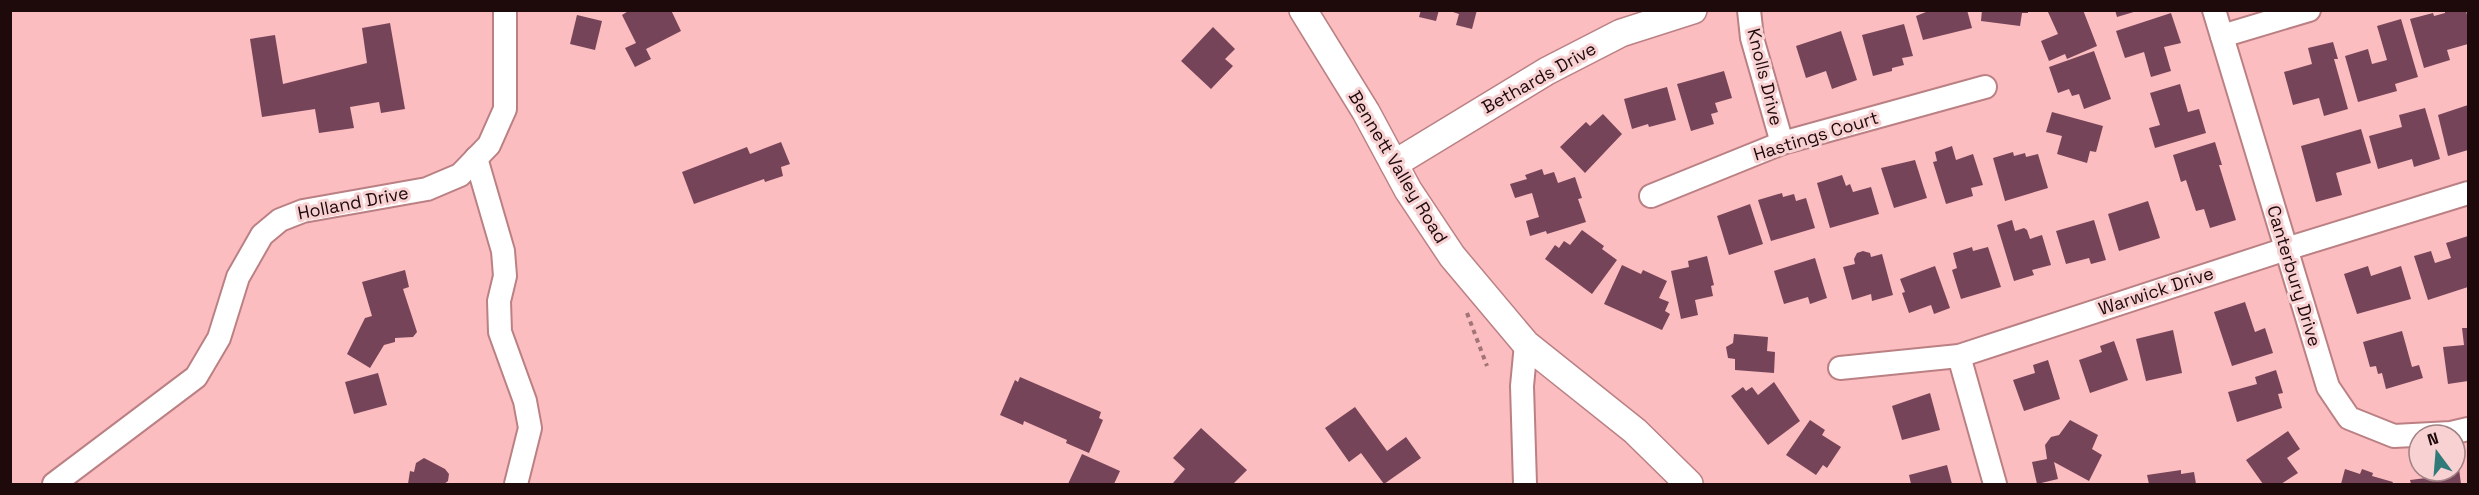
<svg xmlns="http://www.w3.org/2000/svg" width="2479" height="495" font-family="'Space Grotesk',sans-serif">
	<style>
		.building { fill: #764458 }
		.lines { fill: none; stroke-linecap: round; stroke-linejoin: round }
		.minor-casing { stroke: #ba8083; stroke-width: 26 }
		.tertiary-casing { stroke: #ba8083; stroke-width: 30 }
		.path { stroke: #a17476; stroke-width: 4; stroke-dasharray: 4.5 4.5; stroke-linecap: butt }
		.minor { stroke: #fff; stroke-width: 22 }
		.tertiary { stroke: #fff; stroke-width: 27 }
		.labels { text-anchor: middle; stroke-width: 6; stroke-linejoin: round; paint-order: stroke }
		.street-label { font-size: 18px; fill: #1e090b; stroke: #f8d1d3 }
	</style>
	<rect width="100%" height="100%" fill="#fbbdc0"/>
	<!-- building -->
	<g class="building">
		<polygon points="630,10 671,10 681,31 646,49 651,59 635,67 625,48 636,43 622,15"/>
		<polygon points="1421,10 1439,10 1436,21 1419,17"/>
		<polygon points="1477,10 1472,29 1456,25 1459,14 1450,11"/>
		<polygon points="1931,10 1967,10 1972,28 1923,40 1916,16"/>
		<polygon points="1982,10 2028,10 2028,13 2022,13 2020,26 1981,21"/>
		<polygon points="2052,10 2083,10 2097,46 2067,59 2065,54 2049,61 2041,41 2058,34 2048,12"/>
		<polygon points="2115,10 2136,10 2137,11 2117,17"/>
		<polygon points="2445,10 2466,10 2468,20 2468,44 2447,50 2450,60 2424,68 2410,19 2433,13 2434,16 2445,13"/>
		<polygon points="2171,13 2181,43 2164,47 2171,71 2151,77 2144,52 2125,58 2116,31"/>
		<polygon points="577,15 602,21 595,50 570,44"/>
		<polygon points="2401,19 2418,77 2395,84 2397,91 2358,102 2345,56 2368,49 2372,64 2387,60 2377,26"/>
		<polygon points="390,23 405,109 381,113 379,102 350,107 354,128 319,133 315,109 262,117 250,39 275,35 283,84 367,63 362,28"/>
		<polygon points="1904,24 1913,56 1902,58 1904,65 1892,68 1892,71 1873,76 1862,35"/>
		<polygon points="1213,27 1235,49 1225,59 1233,66 1211,89 1181,61"/>
		<polygon points="1841,31 1857,80 1832,89 1826,71 1806,78 1796,46"/>
		<polygon points="2333,42 2338,59 2334,59 2348,109 2324,116 2319,98 2293,105 2284,72 2312,64 2308,48"/>
		<polygon points="2094,51 2111,99 2084,109 2079,94 2072,96 2069,89 2058,93 2049,67"/>
		<polygon points="1724,71 1732,98 1715,103 1718,112 1711,114 1714,124 1691,131 1677,84"/>
		<polygon points="2180,84 2188,112 2199,109 2206,133 2155,148 2149,128 2160,125 2150,93"/>
		<polygon points="1667,87 1676,120 1649,127 1648,124 1632,129 1624,99"/>
		<polygon points="2468,105 2468,150 2448,156 2438,115"/>
		<polygon points="2425,108 2440,159 2414,167 2412,159 2378,169 2369,136 2402,127 2399,115"/>
		<polygon points="2052,112 2103,126 2096,152 2090,151 2087,163 2057,154 2062,136 2046,132"/>
		<polygon points="1603,114 1622,134 1585,173 1560,147 1586,122 1590,126"/>
		<polygon points="2361,129 2371,163 2336,173 2342,195 2316,202 2301,146"/>
		<polygon points="781,142 790,164 781,167 783,176 765,182 764,179 694,204 682,172 747,147 750,154"/>
		<polygon points="2215,142 2222,165 2219,165 2236,220 2210,228 2204,209 2196,211 2186,180 2181,182 2173,155"/>
		<polygon points="1952,146 1956,160 1973,154 1983,185 1971,188 1973,196 1946,204 1933,162 1937,161 1935,152"/>
		<polygon points="2013,152 2014,156 2025,153 2026,157 2038,154 2048,188 2005,201 1993,158"/>
		<polygon points="1915,160 1927,198 1894,208 1881,168"/>
		<polygon points="1542,169 1544,175 1554,172 1558,183 1575,177 1582,198 1578,199 1586,222 1547,234 1546,231 1530,236 1526,221 1539,217 1532,193 1515,198 1510,184 1527,179 1525,175"/>
		<polygon points="1842,175 1846,186 1850,184 1853,192 1871,187 1879,214 1830,228 1817,183"/>
		<polygon points="1782,193 1783,197 1794,194 1796,201 1806,198 1815,228 1771,241 1758,200"/>
		<polygon points="2148,201 2160,238 2119,251 2108,214"/>
		<polygon points="1750,204 1763,244 1729,255 1717,216"/>
		<polygon points="2012,220 2015,231 2024,228 2027,230 2030,239 2042,235 2051,265 2032,270 2034,275 2014,281 1997,225"/>
		<polygon points="2094,220 2106,260 2091,264 2089,258 2066,264 2056,231"/>
		<polygon points="1582,230 1604,246 1602,249 1617,260 1592,294 1545,259 1555,245 1559,248 1564,241 1570,245"/>
		<polygon points="2468,236 2468,287 2428,300 2414,256 2431,251 2435,263 2451,258 2446,243"/>
		<polygon points="1972,247 1973,251 1988,247 2001,287 1961,299 1952,270 1957,268 1953,253"/>
		<polygon points="1863,251 1870,253 1871,257 1882,254 1893,295 1872,301 1871,294 1852,300 1843,267 1855,264 1854,259 1857,253"/>
		<polygon points="1707,256 1714,285 1711,286 1713,296 1695,300 1698,315 1681,319 1671,271 1689,267 1688,261"/>
		<polygon points="1815,258 1827,298 1810,304 1808,297 1784,304 1774,271"/>
		<polygon points="1622,265 1641,274 1643,270 1667,281 1659,298 1669,302 1665,311 1670,314 1662,330 1604,304"/>
		<polygon points="1935,266 1950,308 1934,314 1931,305 1909,313 1902,293 1905,292 1900,279"/>
		<polygon points="2368,266 2371,276 2401,266 2411,299 2357,314 2344,274"/>
		<polygon points="405,270 409,287 403,289 417,332 413,337 395,338 395,342 384,345 370,368 347,354 365,318 372,316 362,282"/>
		<polygon points="2245,302 2255,332 2265,328 2273,353 2232,366 2214,312"/>
		<polygon points="2462,328 2468,328 2468,381 2448,384 2443,347 2464,345"/>
		<polygon points="2173,330 2182,373 2146,381 2136,339"/>
		<polygon points="2402,331 2412,367 2419,365 2423,378 2386,389 2382,373 2378,374 2376,366 2370,367 2363,342"/>
		<polygon points="1734,334 1768,337 1767,351 1775,352 1774,373 1735,370 1735,359 1728,358 1726,347 1733,343"/>
		<polygon points="2114,341 2128,380 2090,393 2079,360 2102,352 2100,346"/>
		<polygon points="2048,360 2060,399 2024,411 2013,380 2035,373 2033,365"/>
		<polygon points="2276,370 2283,393 2278,394 2282,408 2237,422 2228,392 2257,384 2255,377"/>
		<polygon points="378,373 387,405 354,414 345,382"/>
		<polygon points="1020,377 1101,412 1099,418 1103,420 1089,453 1066,443 1067,440 1024,421 1023,425 1000,415 1015,380 1018,382"/>
		<polygon points="1774,382 1800,421 1768,445 1731,396 1743,387 1746,391 1752,387 1758,395"/>
		<polygon points="1930,393 1940,430 1902,440 1892,406"/>
		<polygon points="1355,407 1387,451 1406,437 1421,458 1384,484 1361,453 1349,462 1325,428"/>
		<polygon points="1810,420 1825,430 1822,435 1841,447 1827,468 1823,465 1816,475 1786,455"/>
		<polygon points="2070,420 2098,435 2092,449 2102,455 2089,481 2054,462 2058,479 2037,484 2032,462 2047,459 2045,445 2051,437 2059,435"/>
		<polygon points="1201,428 1247,470 1233,484 1175,484 1173,483 1185,469 1173,458"/>
		<polygon points="2288,431 2300,449 2287,458 2298,473 2281,484 2263,484 2246,460"/>
		<polygon points="1082,454 1120,471 1114,484 1068,484"/>
		<polygon points="424,458 445,469 449,474 448,481 444,484 408,484 410,471 414,472 416,463"/>
		<polygon points="1947,465 1952,484 1911,484 1909,475"/>
		<polygon points="2345,469 2360,474 2362,469 2373,473 2372,476 2393,482 2392,484 2341,484"/>
		<polygon points="2459,469 2461,484 2411,484 2410,480 2426,478 2425,473"/>
		<polygon points="2181,470 2181,474 2194,472 2196,484 2149,484 2147,475"/>
	</g>
	<g class="lines">
		<!-- minor casing -->
		<g class="minor-casing">
			<g id="minor">
				<polyline points="1749,10 1752,38 1782,143"/>
				<polyline points="2214,10 2328,387 2349,418 2394,436 2451,433 2468,429"/>
				<polyline points="2222,36 2309,10"/>
				<polyline points="476,158 503,251 505,276 499,301 500,332 525,401 530,428 516,484"/>
				<polyline points="1651,196 1782,143 1985,87"/>
				<polyline points="1959,356 1995,484"/>
				<polyline points="1840,368 1959,356 2286,249 2468,193"/>
				<polyline points="54,484 196,377 219,338 238,277 262,235 280,220 303,211 427,189 460,175 489,145 505,109 505,10"/>
				<polyline points="1525,484 1522,386 1526,344"/>
			</g>
		</g>
		<!-- tertiary casing -->
		<g class="tertiary-casing">
			<g id="tertiary">
				<polyline points="1303,10 1366,112 1408,190 1452,256 1526,344 1635,431 1689,484"/>
				<polyline points="1394,164 1547,71 1621,33 1693,10"/>
			</g>
		</g>
		<!-- path -->
		<polyline class="path" points="1467,313 1487,366"/>
		<!-- minor -->
		<use href="#minor" class="minor"/>
		<!-- tertiary -->
		<use href="#tertiary" class="tertiary"/>
	</g>
	<g class="labels">
		<!-- street labels -->
		<g class="street-label">
			<text transform="translate(1765 77) rotate(76)" y="6">Knolls Drive</text>
			<text transform="translate(1539 78) rotate(-29)" y="6">Bethards Drive</text>
			<text transform="translate(1816 136) rotate(-17)" y="6">Hastings Court</text>
			<text transform="translate(1398 167) rotate(59)" y="6">Bennett Valley Road</text>
			<text transform="translate(353 203) rotate(-11)" y="6">Holland Drive</text>
			<text transform="translate(2294 276) rotate(73)" y="6">Canterbury Drive</text>
			<text transform="translate(2156 291) rotate(-18)" y="6">Warwick Drive</text>
		</g>
	</g>
	<!-- border -->
	<rect width="2479" height="495" fill="none" stroke="#1e090b" stroke-width="24"/>
	<!-- north arrow -->
	<g transform="translate(2437 453) rotate(344)"><circle r="28" fill="#f8d1d3" stroke="#a18183" stroke-width="1.5"/>
	<path d="M0-4.5L10 22L0 15L-10 22Z" fill="#317a7a"/>
	<text y="-9" font-size="16" font-weight="bold" text-anchor="middle" fill="#1e090b">N</text>
	</g>
</svg>
